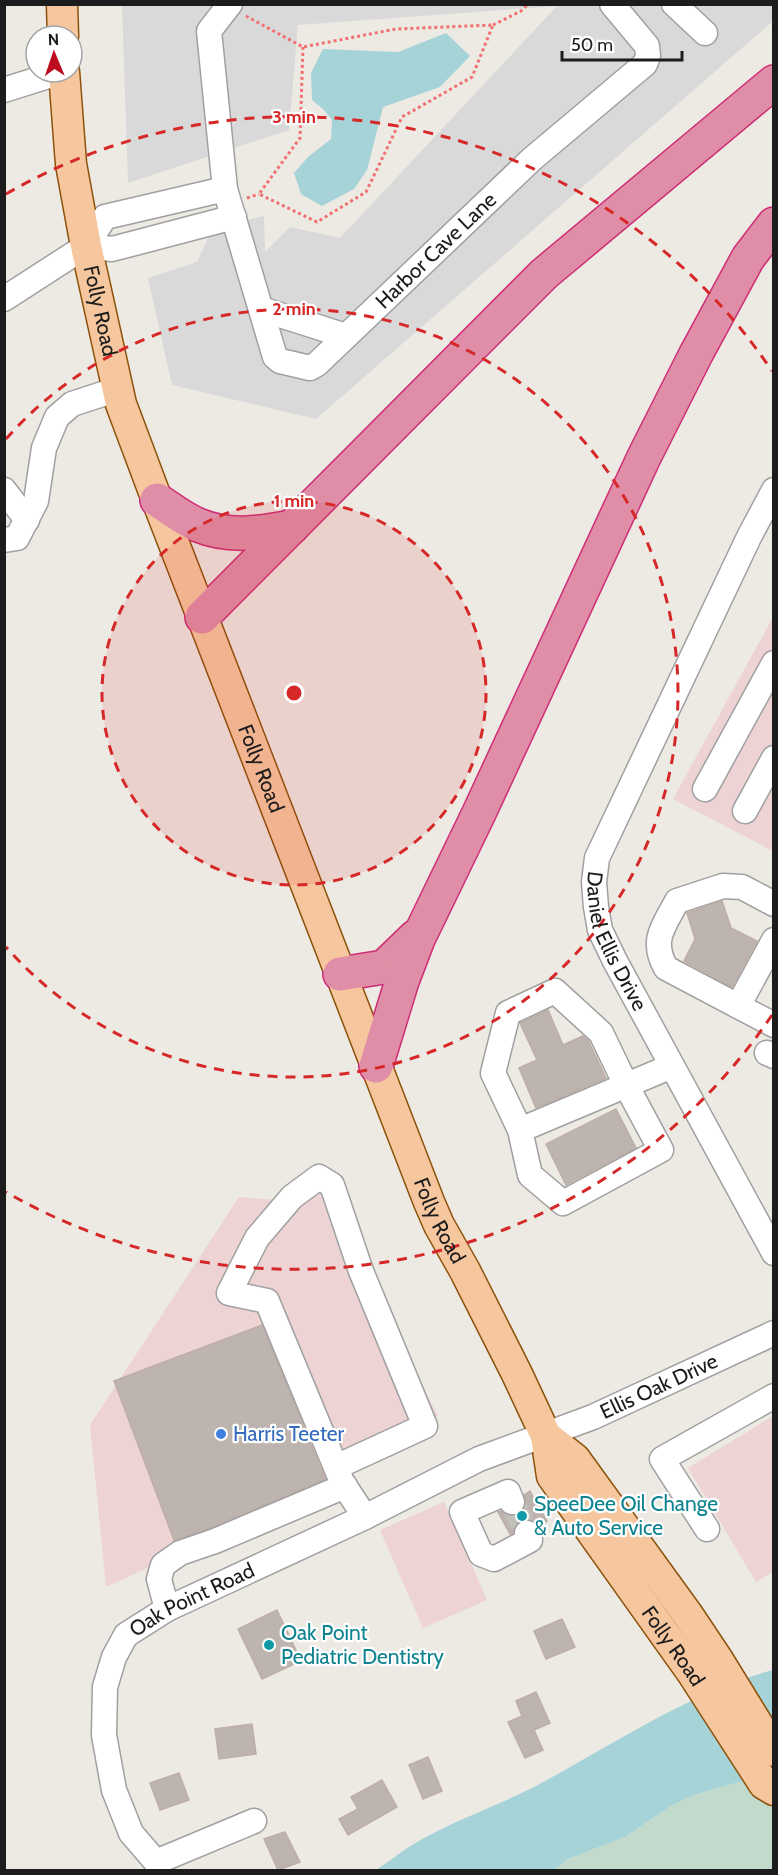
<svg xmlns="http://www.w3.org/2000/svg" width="778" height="1875" font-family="Cabin,sans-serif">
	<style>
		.residential { fill: #dad9da }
		.commercial { fill: #edd3d4 }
		.wetland { fill: #c1dacc }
		.water { fill: #a5d3d8 }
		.building { fill: #bdb4b0; stroke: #beaea6; stroke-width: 1.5 }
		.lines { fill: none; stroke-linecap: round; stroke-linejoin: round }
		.minor-tunnel { stroke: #c3c0bb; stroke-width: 24; stroke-dasharray: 24 12; stroke-linecap: butt }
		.minor-casing { stroke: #a0a0a0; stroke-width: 27 }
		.major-casing { stroke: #8c5209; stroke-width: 33 }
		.highway-casing { stroke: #cd2e76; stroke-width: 36 }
		.path { stroke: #f17071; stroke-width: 3; stroke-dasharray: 3 3; stroke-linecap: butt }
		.minor { stroke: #fff; stroke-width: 24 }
		.major { stroke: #f6c79f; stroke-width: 30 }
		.highway { stroke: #e08ea7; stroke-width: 33 }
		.ring { fill: none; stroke: #d62828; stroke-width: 3; stroke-dasharray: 10 8 }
		.shop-dot { fill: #3f7fe0; stroke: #fff; stroke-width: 2 }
		.culture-dot { fill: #0f9aa8; stroke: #fff; stroke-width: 2 }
		.labels { text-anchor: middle; stroke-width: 4.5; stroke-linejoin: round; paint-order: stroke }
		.street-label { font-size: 21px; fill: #1c1c1c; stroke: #fff }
		.shop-label { font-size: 21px; fill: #366cbe; stroke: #fff; text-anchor: start }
		.culture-label { font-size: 21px; fill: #0d838f; stroke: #fff; text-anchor: start }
		.centre { fill: #d62828; stroke: #fff; stroke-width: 3 }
		.ring-label { font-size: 18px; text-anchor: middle; font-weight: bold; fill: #d62828; stroke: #fff; stroke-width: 4.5; stroke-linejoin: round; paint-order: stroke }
	</style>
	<rect width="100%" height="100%" fill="#ede9e3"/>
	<!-- residential -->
	<polygon class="residential" points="773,4 774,20 316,419 172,385 148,278 197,262 213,228 264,216 265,252 290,227 340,238 557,6 298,25 289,130 128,183 122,5"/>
	<!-- commercial -->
	<g class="commercial">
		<polygon points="773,617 773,851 673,799"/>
		<polygon points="311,1169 438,1416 353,1474 106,1587 90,1425 239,1197 276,1200"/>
		<polygon points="773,1416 773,1572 756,1582 688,1468"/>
		<polygon points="444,1502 487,1600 423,1628 380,1530"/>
	</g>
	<!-- wetland -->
	<polygon class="wetland" points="773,1772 773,1870 554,1870 568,1859 625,1837 671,1806 691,1796"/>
	<!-- water -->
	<g class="water">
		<polygon points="446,33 470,56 440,87 383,107 367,170 354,189 322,206 301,194 294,173 308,157 331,139 332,120 323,109 312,100 311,73 323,49 398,52"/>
		<path d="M773,1670V1772L691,1796L671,1806L625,1837L568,1859L554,1870H376C390,1861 403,1850 417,1842C458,1818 504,1804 545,1781C617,1742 693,1691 773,1670Z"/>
	</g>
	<!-- building -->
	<g class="building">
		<polygon points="722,901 731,928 757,941 732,987 684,961 695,939 687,913"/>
		<polygon points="548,1010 563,1045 583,1036 589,1042 606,1078 536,1108 519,1068 537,1060 520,1023"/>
		<polygon points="616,1109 636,1148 566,1185 546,1144"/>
		<polygon points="262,1325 325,1479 210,1528 174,1540 114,1381"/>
		<polygon points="530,1491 547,1521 539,1526 529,1519 522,1520 516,1524 513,1533 510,1534 498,1512 501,1511 509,1516 518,1515 523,1511 526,1505 524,1495"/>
		<polygon points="277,1610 301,1661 262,1679 238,1629"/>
		<polygon points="562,1619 575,1647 546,1659 534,1631"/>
		<polygon points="536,1692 550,1723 534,1730 543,1750 525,1758 508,1722 522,1716 516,1701"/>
		<polygon points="252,1724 256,1754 219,1759 215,1729"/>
		<polygon points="428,1757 442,1791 423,1799 409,1765"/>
		<polygon points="179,1773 189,1800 160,1810 150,1783"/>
		<polygon points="382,1780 397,1807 348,1835 339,1819 358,1809 351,1797"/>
		<polygon points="285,1832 300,1862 278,1870 264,1839"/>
	</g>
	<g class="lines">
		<!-- minor-tunnel -->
		<polyline class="minor-tunnel" points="512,1502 527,1533"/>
		<!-- minor casing -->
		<g class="minor-casing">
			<g id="minor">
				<path id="s1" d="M230,4L209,31L225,189L275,357L280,361L310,368L317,364L532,159L645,64L648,56L647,46L612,4"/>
				<polyline points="674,4 705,33"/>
				<polyline points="4,90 61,72"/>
				<polyline points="86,246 112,249 234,217"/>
				<polyline points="4,299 86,246 105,217 225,189"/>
				<polyline points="261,309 346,336"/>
				<polyline points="4,490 27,520"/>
				<path id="s2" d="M774,490L749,537L597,858L594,882L596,907L600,930L615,961L774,1253"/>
				<polyline points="4,540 17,538 36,501 44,448 57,417 72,404 118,389"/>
				<polyline points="705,789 774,663"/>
				<polyline points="745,811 774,758"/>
				<path d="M774,904L742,887L723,886L677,901C664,926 650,940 666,968L774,1025"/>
				<polyline points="738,1006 774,940"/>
				<polyline points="767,1053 774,1056"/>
				<polyline points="520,1130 530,1175 563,1203 661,1150 626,1085 601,1033 555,991 508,1013 493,1073 520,1130 672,1066"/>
				<polyline points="336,1467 425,1426 361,1271 332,1185 319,1177 292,1197 257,1238 229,1293 267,1301 342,1482 365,1517"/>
				<polyline points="512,1502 508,1492 462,1512 481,1554 494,1559 530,1540 527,1533"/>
				<polyline points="707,1529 662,1459 774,1396"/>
				<polyline points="167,1609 159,1579 163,1565 180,1553 215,1541 345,1486"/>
				<path id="s3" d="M254,1821L156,1862L131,1833L114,1790L104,1735L105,1687L114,1657L126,1635L167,1609L365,1517L479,1459L593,1417L774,1333"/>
			</g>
		</g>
		<!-- major casing -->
		<g class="major-casing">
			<g id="major">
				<polyline points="62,4 63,36"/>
				<path id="s4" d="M64,72L71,164L86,246L121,404L157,500L429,1202L439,1225L465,1271L517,1374L546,1436L552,1476L693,1674L764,1784L774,1790"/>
				<polyline points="546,1436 575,1459 688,1615 718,1660 774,1751"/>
			</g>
		</g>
		<!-- highway casing -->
		<g class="highway-casing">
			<g id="highway">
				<path d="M157,500C170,508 183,519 198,525C229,538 260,533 292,527"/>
				<polyline points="202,617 544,274 774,82"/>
				<polyline points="340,974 384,967 415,937"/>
				<polyline points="376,1066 402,981 418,939 479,813 644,457 696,354 748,258 774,224"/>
			</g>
		</g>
		<!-- path -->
		<g class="path">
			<polyline points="246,16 303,47 396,29 493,25 472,77 402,117 366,192 317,222 259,194 300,138 303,47"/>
			<polyline points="493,25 521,11 528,4"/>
			<polyline points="247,198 259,194"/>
		</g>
		<!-- minor -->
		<use href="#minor" class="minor"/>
		<!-- major -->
		<use href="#major" class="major"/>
		<!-- highway -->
		<use href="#highway" class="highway"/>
	</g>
	<!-- distance rings -->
	<circle cx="294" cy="693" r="192" fill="#d62828" fill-opacity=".12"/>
	<g class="ring">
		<circle cx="294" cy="693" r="192"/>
		<path d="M6 439A384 384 0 1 1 6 947"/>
		<path d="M772 1015A576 576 0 0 1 6 1192M6 194A576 576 0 0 1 772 371"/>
	</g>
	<!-- markers -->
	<circle class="shop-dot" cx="221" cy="1434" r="6"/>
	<g class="culture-dot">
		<circle cx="522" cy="1516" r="6"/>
		<circle cx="269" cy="1645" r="6"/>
	</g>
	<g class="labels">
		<!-- street labels -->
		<g class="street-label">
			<text dy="7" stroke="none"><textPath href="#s1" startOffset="578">Harbor Cave Lane</textPath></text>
			<text dy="7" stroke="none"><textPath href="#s4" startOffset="242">Folly Road</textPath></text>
			<text dy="7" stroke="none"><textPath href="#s4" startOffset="728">Folly Road</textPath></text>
			<text dy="7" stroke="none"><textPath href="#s2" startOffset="496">Daniel Ellis Drive</textPath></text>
			<text dy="7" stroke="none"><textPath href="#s4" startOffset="1214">Folly Road</textPath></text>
			<text dy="7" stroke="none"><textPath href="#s3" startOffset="940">Ellis Oak Drive</textPath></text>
			<text dy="7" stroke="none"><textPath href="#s3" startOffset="426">Oak Point Road</textPath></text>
			<text dy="7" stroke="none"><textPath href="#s4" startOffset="1704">Folly Road</textPath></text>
		</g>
		<!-- shop labels -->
		<g class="shop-label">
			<text x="233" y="1441">Harris Teeter</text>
		</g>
		<!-- culture labels -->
		<g class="culture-label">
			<text x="534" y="1511">SpeeDee Oil Change<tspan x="534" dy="24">&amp; Auto Service</tspan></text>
			<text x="281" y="1640">Oak Point<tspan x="281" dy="24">Pediatric Dentistry</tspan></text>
		</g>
	</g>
	<circle cx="294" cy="693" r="9" class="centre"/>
	<g class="ring-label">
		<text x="294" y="123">3 min</text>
		<text x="294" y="315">2 min</text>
		<text x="294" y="507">1 min</text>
	</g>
	<!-- border -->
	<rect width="778" height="1875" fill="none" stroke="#1c1c1c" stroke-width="12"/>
	<!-- north arrow -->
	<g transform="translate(54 54) rotate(358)"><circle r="28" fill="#ffffff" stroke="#a4a4a4" stroke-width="1.5"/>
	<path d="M0-4.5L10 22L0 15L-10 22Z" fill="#bd0c20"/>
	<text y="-9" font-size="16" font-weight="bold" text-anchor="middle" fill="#1c1c1c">N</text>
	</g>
	<!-- scale -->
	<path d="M562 51v9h120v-9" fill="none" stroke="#1c1c1c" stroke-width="3"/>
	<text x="571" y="51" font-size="18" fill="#1c1c1c" stroke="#ffffff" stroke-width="4.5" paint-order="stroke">50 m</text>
</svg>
